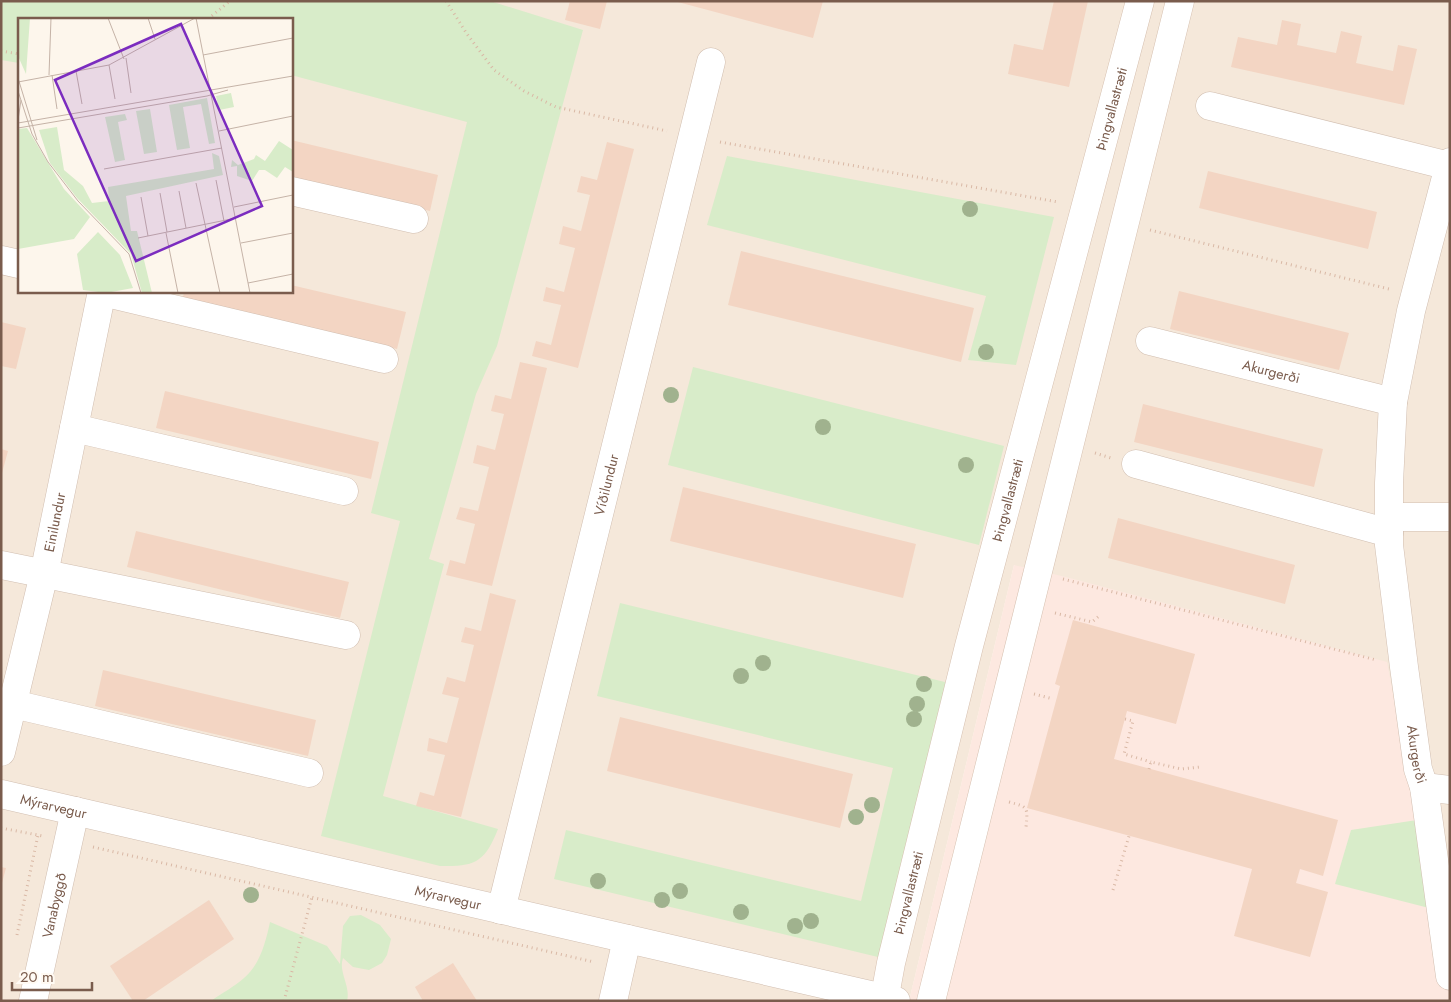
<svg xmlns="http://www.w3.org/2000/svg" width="1451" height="1002" font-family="Jost,sans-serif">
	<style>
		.residential { fill: #f5e8da }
		.commercial { fill: #fde8e0 }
		.green { fill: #d8ecc9 }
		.building { fill: #f3d5c3 }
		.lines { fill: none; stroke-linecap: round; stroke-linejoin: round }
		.minor-casing { stroke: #d1beb0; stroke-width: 29 }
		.secondary-casing { stroke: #d6c0b0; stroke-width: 29 }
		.path { stroke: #d9b8a5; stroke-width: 3; stroke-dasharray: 1 4; stroke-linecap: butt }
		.minor { stroke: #fff; stroke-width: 28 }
		.secondary { stroke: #fff; stroke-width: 28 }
		.tree { fill: #a0b28e }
		.labels { text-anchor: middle; stroke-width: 5; stroke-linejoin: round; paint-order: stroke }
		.street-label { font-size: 14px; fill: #7a5c4d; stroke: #fffaf3 }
		.inset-road { fill: none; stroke: #c5b3a7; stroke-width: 1 }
		.view { fill: #7b2cbf; fill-opacity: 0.15; stroke: #7b2cbf; stroke-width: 2.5 }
		.inset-edge { fill: none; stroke: #7a5c4d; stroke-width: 2.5 }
	</style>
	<rect width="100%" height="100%" fill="#fdf6ec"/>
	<!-- residential -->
	<polygon class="residential" points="471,1 1450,1 1450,950 1432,956 1429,908 1014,565 909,1001 1,1001 1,43 19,46 19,291 291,291 291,56"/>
	<!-- commercial -->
	<polygon class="commercial" points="1014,565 1066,577 1387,662 1417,820 1429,908 1432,955 1450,950 1450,1001 909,1001"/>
	<!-- green -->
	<g class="green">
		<path d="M1,1H490L583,30L497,346L476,394L429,559L444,564L383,796L498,829C485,862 475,867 440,866L321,836L400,521L371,513L467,122L291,75V19H19V63L1,60Z"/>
		<polygon points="727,156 1054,217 1016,365 968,360 986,296 707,225"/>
		<polygon points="693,367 1004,446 979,545 668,465"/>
		<polygon points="620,603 949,683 882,958 554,879 566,830 861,901 893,768 597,696"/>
		<polygon points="1417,820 1429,908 1335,884 1351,830"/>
		<path d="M361,915L380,925L391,939L387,955L382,963L369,970L353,967L343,958C338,972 351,986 347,1001H211C222,993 234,987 244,978C260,965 266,941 270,922L327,946L340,964L343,926L350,916Z"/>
	</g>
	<!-- building -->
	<g class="building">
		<polygon points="570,1 607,1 600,29 565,20"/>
		<polygon points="674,1 823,1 813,38"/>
		<polygon points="1054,1 1088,1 1069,87 1008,74 1014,44 1043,50"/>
		<polygon points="1282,20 1301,24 1297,45 1336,53 1341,31 1362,36 1356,63 1393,71 1398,45 1417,49 1404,105 1231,67 1238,37 1277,45"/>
		<polygon points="291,140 438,175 430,211 291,179"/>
		<polygon points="607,142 634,149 578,368 532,356 536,341 551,345 561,305 543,301 546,287 564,292 575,248 559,244 563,226 581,231 590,195 577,192 581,176 597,180"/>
		<polygon points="1208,171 1377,212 1368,249 1199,208"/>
		<polygon points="741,251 974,308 961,362 728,305"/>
		<polygon points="291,285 406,312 397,349 183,298 184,291 291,291"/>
		<polygon points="1179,291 1349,333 1339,370 1170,329"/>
		<polygon points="1,322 26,328 16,369 1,366"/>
		<polygon points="520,362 547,368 492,586 446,575 450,560 465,564 475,524 456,519 460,507 478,511 489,467 473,463 477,445 495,450 504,414 491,411 495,395 511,399"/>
		<polygon points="165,391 379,442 371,479 156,428"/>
		<polygon points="1143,404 1323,449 1314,487 1134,442"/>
		<polygon points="1,449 8,451 2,473 1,473"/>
		<polygon points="683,487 916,544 903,598 670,541"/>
		<polygon points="1118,518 1295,565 1285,604 1108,558"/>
		<polygon points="136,531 349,582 340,618 127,567"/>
		<polygon points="490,593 516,600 461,817 416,806 420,792 434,796 445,755 427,751 429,738 447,743 459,698 442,694 447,677 465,682 474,645 461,642 465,627 481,631"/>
		<polygon points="1073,620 1195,654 1176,724 1127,711 1114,759 1338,820 1323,876 1300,869 1296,883 1328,892 1310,957 1234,936 1252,869 1027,808 1060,686 1055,684"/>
		<polygon points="103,670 316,720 308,756 95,706"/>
		<polygon points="620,717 853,774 840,828 607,771"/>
		<polygon points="1,867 6,868 2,883 1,883"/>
		<polygon points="209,900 234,939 143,1001 133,1001 110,966"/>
		<polygon points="453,963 477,1001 423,1001 415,987"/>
	</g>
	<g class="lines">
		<!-- minor casing -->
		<g class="minor-casing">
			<g id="minor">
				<polyline points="1210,106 1449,166"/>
				<path id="s1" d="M1450,162L1411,311L1393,402L1389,483V545L1404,667L1418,769L1424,787L1450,976"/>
				<polyline points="291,191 414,219"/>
				<polyline points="1,260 19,264"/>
				<polyline points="102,292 384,359"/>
				<path id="s2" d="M1150,341L1393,402"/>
				<polyline points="74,428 344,491"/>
				<polyline points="1136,464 1389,533"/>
				<polyline points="1389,517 1450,517"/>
				<polyline points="1,565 346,635"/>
				<polyline points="13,704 309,773"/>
				<path id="s3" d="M1,752L44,574L102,291"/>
				<polyline points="1424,787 1450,790"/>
				<path id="s4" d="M1,794L896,1001"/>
				<path id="s5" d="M501,910L711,62"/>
				<path id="s6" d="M33,1001L75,811"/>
				<polyline points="613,1001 627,939"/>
			</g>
		</g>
		<!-- secondary casing -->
		<g class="secondary-casing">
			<g id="secondary">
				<path id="s7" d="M884,1001L891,963L969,646L1140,1"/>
				<polyline points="931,1001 1180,1"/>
			</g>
		</g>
		<!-- path -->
		<g class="path">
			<polyline points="446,1 467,34 494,70 524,91 556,107 667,131"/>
			<polyline points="208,19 230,1"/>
			<polyline points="1,51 19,54"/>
			<polyline points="720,142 1058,202"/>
			<polyline points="1150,230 1389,289"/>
			<polyline points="1095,453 1111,458"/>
			<polyline points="1063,579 1376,660"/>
			<polyline points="1055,613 1092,622 1099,616"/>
			<polyline points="1034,694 1053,699"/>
			<polyline points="1125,719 1133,721 1124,754 1151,762"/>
			<polyline points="1149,769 1151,762 1181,769 1200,767"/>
			<path d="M1009,802C1028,807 1028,807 1026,827"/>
			<polyline points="1,828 43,836"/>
			<polyline points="93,847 594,962"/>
			<polyline points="1113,890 1129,836"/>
			<polyline points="17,935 38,835"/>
			<polyline points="284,1001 312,897"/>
		</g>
		<!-- minor -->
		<use href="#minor" class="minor"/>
		<!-- secondary -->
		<use href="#secondary" class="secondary"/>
	</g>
	<!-- trees -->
	<g class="tree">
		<circle cx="970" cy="209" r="8"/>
		<circle cx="986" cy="352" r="8"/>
		<circle cx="671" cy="395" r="8"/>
		<circle cx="823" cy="427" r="8"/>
		<circle cx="966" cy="465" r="8"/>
		<circle cx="763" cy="663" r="8"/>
		<circle cx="741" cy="676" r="8"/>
		<circle cx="924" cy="684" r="8"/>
		<circle cx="917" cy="704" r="8"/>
		<circle cx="914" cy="719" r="8"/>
		<circle cx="872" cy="805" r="8"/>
		<circle cx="856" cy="817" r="8"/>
		<circle cx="598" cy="881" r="8"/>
		<circle cx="680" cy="891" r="8"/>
		<circle cx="251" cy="895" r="8"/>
		<circle cx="662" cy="900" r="8"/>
		<circle cx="741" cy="912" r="8"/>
		<circle cx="811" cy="921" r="8"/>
		<circle cx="795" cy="926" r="8"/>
	</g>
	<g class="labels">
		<!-- street labels -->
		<g class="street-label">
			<text dy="5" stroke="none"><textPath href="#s7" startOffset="921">Þingvallastræti</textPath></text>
			<text dy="5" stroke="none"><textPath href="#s2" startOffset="125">Akurgerði</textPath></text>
			<text dy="5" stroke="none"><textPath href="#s5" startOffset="438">Víðilundur</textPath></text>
			<text dy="5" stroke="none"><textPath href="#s7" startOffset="516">Þingvallastræti</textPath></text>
			<text dy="5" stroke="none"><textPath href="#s3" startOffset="236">Einilundur</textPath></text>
			<text dy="5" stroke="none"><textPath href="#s1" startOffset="601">Akurgerði</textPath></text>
			<text dy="5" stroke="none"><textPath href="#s4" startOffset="54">Mýrarvegur</textPath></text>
			<text dy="5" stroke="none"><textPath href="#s7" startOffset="111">Þingvallastræti</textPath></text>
			<text dy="5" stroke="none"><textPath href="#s4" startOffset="459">Mýrarvegur</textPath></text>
			<text dy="5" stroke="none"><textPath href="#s6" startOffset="98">Vanabyggð</textPath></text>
		</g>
	</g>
	<!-- overview -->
	<g transform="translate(18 18)">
		<rect width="275" height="275" fill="#fdf6ec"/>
		<path d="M0,0H12L8,56L0,38ZM213,75L216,89L201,92L198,78ZM189,80L197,125L191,126L183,86L165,89L172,130L159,132L151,87ZM132,91L139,134L126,136L118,93ZM107,96L109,102L100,104L107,142L97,144L87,99ZM39,109L46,152L65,168L74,185L91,183L90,169L196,151L194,135L201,138L205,157L108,178L113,213H119L134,275H124L113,236L59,180L32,145L21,112ZM9,110L46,171L72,199L56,221L0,231V111ZM261,123L275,132V154L267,149L259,160L247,152H241L234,163L219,158V148L213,149L214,142L220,147L236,141L238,137L247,143ZM80,214L102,237L115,270L88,275L65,272L59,236Z" fill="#d8ecc9"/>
		<path class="inset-road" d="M90,0L106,41M130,0L137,21M178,0L232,275M185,37L275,20M108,40L113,75M91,47L97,81M58,53L64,86M31,57L33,0M34,57L39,91M0,60L19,122M0,64L91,47L177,0M0,73L14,116L30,144L60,183L111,236L123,275M0,102L3,82M0,105L275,58M0,110L189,78L210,72M201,113L275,98M86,151L204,130M198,162L206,203M178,165L202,275M161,173L168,210M142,175L149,214M123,179L130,218M216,189L275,177M148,215L160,275M120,220L218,200M223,225L275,215M230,265L275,256"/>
		<path class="view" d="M163,6L244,188L118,243L37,62Z"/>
		<rect width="275" height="275" class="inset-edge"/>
	</g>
	<!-- border -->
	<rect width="1451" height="1002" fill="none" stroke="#7a5c4d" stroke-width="5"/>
	<!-- scale -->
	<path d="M12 982v8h80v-8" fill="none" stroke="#7a5c4d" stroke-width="2.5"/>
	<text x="20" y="982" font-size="15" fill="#7a5c4d" stroke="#fffaf3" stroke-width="4" paint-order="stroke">20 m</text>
</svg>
